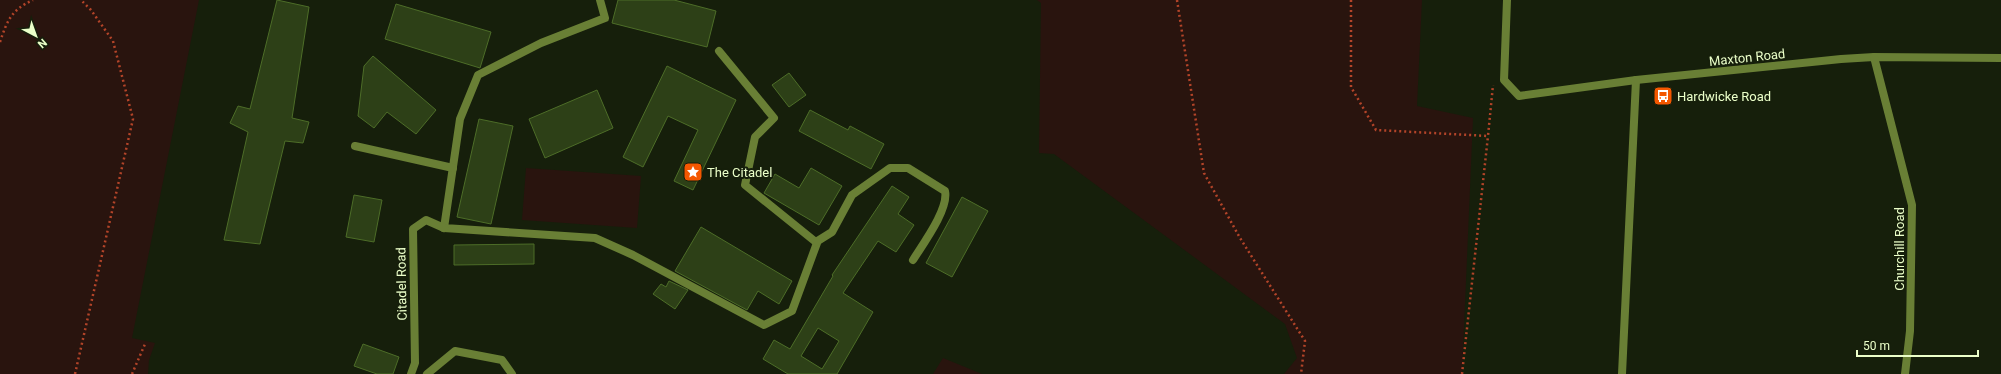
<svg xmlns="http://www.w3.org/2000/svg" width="2001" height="374" font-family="Roboto,sans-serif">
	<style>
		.green { fill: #29140e }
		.building { fill: #2d4017; stroke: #4d6d28; fill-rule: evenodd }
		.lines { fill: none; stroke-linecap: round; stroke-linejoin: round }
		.path { stroke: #b34429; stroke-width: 2.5; stroke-dasharray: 2 3; stroke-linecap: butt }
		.lane { stroke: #697f35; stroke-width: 8 }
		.street { stroke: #697f35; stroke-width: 8 }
		.labels { text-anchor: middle; stroke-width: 4; stroke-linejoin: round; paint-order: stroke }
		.street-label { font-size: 13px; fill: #ebffc9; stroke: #161f0b }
		.poi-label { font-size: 13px; fill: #ebffc9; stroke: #161f0b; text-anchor: start }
	</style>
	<rect width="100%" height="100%" fill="#161f0b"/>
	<!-- green -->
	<g class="green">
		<polygon points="0,0 199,0 132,338 155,343 149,360 148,374 0,374"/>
		<polygon points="1037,0 1422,0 1417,106 1473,118 1462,374 1284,374 1297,358 1285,324 1054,154 1039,153 1041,3"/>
		<polygon points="526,168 641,176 637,228 522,220"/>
		<polygon points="943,358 982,374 933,374"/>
	</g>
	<!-- building -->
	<g class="building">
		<polygon points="277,0 309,7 292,118 309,122 303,143 285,141 260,244 224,240 248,132 230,123 238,106 250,109"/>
		<polygon points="618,0 674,0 716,11 707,47 612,23"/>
		<polygon points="396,4 491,32 480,68 385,39"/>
		<polygon points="373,56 436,110 416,134 387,112 374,128 358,116 364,66"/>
		<polygon points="667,66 736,100 693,190 674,181 698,130 668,116 643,167 623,157"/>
		<polygon points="789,73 806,95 789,107 772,85"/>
		<polygon points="597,90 613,128 545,158 529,119"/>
		<polygon points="810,110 848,130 850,126 884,144 871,169 799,131"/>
		<polygon points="479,119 513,126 491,224 457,217"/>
		<polygon points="811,168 842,186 819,225 764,193 775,174 799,188"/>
		<path d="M892,186L909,197L898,214L914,225L896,252L878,241L843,293L873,312L837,374H788L763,359L774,340L790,349L833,276L832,275ZM818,328L839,341L822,369L801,356Z"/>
		<polygon points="354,195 382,200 374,242 346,237"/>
		<polygon points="962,197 988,211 952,277 926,263"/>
		<polygon points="701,227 792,281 779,304 758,291 747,310 675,271"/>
		<polygon points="534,244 534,264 454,265 454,245"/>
		<polygon points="669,281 688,290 675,309 653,294 661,284 666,287"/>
		<polygon points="363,344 399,357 393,374 377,374 354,366"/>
	</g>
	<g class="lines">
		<!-- path -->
		<g class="path">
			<polyline points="1177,0 1204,173 1240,238 1305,341 1301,374"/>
			<polyline points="1351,0 1351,87 1376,130 1488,136 1493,85"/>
			<path d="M0,42C7,21 11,10 33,0"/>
			<polyline points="75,374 133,119 113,41 91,10 81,0"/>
			<polyline points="132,374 145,344"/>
			<polyline points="1462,374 1488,136"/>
		</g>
		<!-- lane -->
		<g class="lane">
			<polyline points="600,0 605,18 541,43 478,75 460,119 444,228 595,238 633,255 764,325 792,311 817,243 745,185 755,137 774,118 719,51"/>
			<polyline points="355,146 453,168"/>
			<path d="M816,242L832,232L852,195L890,168H908L945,191C949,209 923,244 913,260"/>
		</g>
		<!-- street -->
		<g class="street">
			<polyline points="1507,0 1504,80 1519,96 1636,80 1841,59 1874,57 2001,58"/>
			<polyline points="1874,57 1912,205 1910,331 1905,374"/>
			<polyline points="411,374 415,363 413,229 426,220 444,228"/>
			<polyline points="427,374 455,351 502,360 512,374"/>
			<polyline points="1622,374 1636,80"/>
		</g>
	</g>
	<!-- icons -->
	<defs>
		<g id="bus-square" transform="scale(1)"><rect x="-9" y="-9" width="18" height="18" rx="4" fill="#f45700" stroke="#161f0b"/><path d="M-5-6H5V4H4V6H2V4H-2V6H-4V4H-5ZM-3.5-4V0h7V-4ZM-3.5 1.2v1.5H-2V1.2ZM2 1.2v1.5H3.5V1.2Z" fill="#fff"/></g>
		<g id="sight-square" transform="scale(1)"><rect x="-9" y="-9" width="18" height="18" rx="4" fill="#f45700" stroke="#161f0b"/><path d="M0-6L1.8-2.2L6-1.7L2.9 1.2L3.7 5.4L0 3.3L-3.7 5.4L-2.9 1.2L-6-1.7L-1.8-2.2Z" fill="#fff"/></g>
	</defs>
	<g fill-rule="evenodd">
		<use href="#bus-square" x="1663" y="96"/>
		<use href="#sight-square" x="693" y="172"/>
	</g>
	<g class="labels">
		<!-- street labels -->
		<g class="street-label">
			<text transform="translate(1747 57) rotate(-6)" y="5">Maxton Road</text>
			<text transform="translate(1899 249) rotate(-90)" y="5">Churchill Road</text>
			<text transform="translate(401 284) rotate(-91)" y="5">Citadel Road</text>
		</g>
		<!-- poi labels -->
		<g class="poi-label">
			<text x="1677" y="101">Hardwicke Road</text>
			<text x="707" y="177">The Citadel</text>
		</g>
	</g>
	<!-- north arrow -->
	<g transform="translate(36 36) rotate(139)" stroke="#161f0b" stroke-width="3" paint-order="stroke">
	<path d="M0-3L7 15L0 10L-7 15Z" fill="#ebffc9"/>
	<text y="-6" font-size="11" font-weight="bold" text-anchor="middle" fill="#ebffc9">N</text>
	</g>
	<!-- scale -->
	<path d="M1857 350v6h121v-6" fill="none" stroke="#ebffc9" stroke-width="2"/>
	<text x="1863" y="350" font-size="12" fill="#ebffc9" stroke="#161f0b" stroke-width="3" paint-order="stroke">50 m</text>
</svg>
